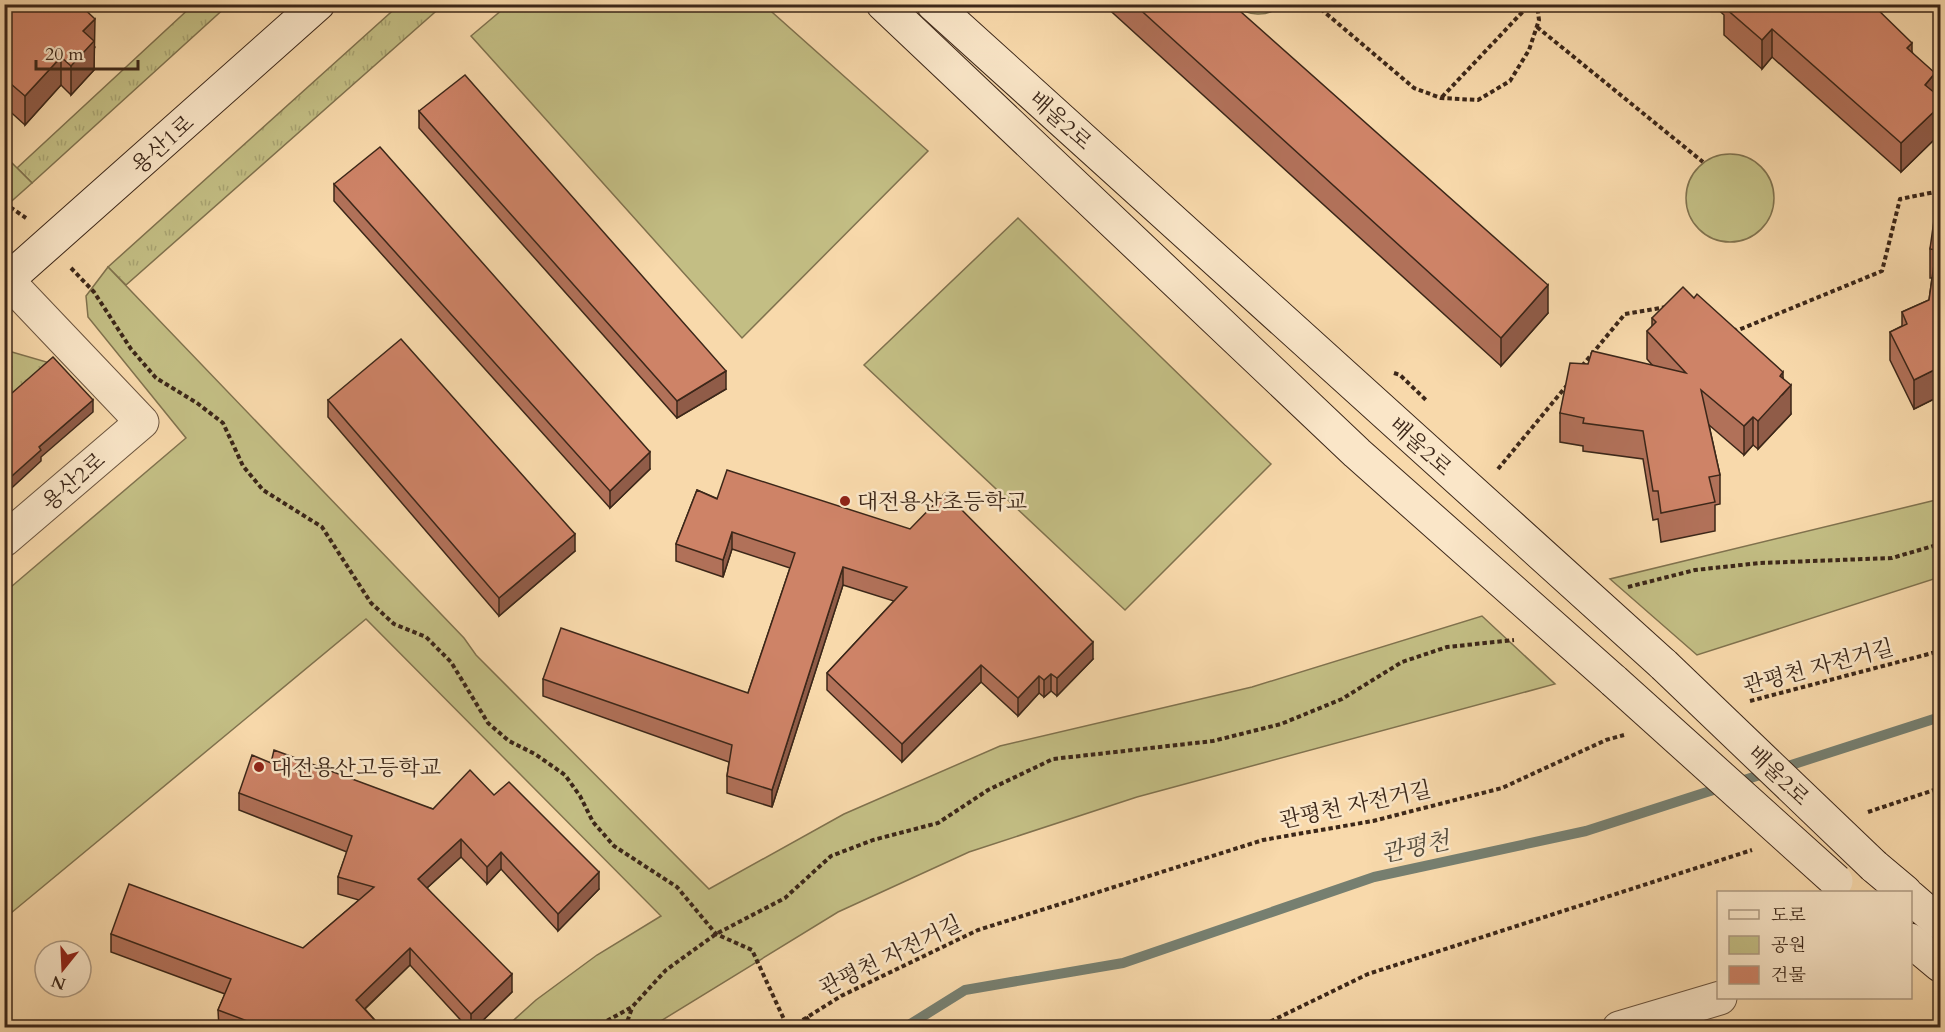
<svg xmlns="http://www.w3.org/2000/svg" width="1945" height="1032" font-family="Cardo,'Noto Serif KR',serif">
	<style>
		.grass { fill: url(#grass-tufts); stroke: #80724e; stroke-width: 1.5 }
		.park { fill: #c3be84; stroke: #80724e; stroke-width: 1.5 }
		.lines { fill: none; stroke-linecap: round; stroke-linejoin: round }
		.stream { stroke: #767f70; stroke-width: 10 }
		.minor-casing { stroke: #6b543e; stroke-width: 35 }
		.secondary-casing { stroke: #3c2719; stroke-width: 35 }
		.path { stroke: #3c2719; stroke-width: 4; stroke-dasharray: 4.5 3; stroke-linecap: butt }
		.minor { stroke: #fae6c8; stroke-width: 33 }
		.secondary { stroke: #fae6c8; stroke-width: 33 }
		.secondary-bridge-casing { stroke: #3c2719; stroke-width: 35; stroke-linecap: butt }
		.secondary-bridge { stroke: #fae6c8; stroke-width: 33 }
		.wall { fill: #b17159; stroke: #3c2719; stroke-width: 1.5 }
		.shaded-wall { fill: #905c48; stroke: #3c2719; stroke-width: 1.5 }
		.building { fill: #ce8367; stroke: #3c2719; stroke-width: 1.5 }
		.poi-dot { fill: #8f2418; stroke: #fae6c8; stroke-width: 2 }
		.labels { text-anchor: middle; stroke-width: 5; stroke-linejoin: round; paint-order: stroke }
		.street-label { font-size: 22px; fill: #3c2719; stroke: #fae6c8 }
		.poi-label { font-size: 22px; fill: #3c2719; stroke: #fae6c8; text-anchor: start }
		.water-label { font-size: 24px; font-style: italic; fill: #544c3d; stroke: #fae6c8 }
	</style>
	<defs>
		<pattern id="grass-tufts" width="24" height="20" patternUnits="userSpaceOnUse" patternTransform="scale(1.5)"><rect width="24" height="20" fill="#c3be84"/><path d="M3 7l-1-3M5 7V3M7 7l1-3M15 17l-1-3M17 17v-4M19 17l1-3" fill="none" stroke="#a8a371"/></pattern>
	</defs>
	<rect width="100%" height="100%" fill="#f8d9ab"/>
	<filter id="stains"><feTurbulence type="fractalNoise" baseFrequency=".00333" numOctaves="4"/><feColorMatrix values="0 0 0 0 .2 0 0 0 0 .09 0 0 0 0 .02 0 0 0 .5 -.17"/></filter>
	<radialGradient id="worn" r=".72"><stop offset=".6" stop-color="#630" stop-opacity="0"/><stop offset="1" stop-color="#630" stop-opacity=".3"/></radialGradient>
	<!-- grass -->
	<g class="grass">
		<polygon points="193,5 228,5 32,183 17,168"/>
		<polygon points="399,5 443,5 126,285 108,267"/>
		<polygon points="5,350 50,363 5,402"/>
	</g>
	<!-- park -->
	<g class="park">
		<polygon points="509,4 764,5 928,151 742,338 471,36"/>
		<path d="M1232,5H1282C1267,18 1248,16 1232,5Z"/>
		<circle cx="1730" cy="198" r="44"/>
		<polygon points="5,156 32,183 5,207 4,207"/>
		<polygon points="1018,218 1271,464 1125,610 864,365"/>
		<polygon points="108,267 464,638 476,655 709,889 844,814 1000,746 1252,687 1482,616 1555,684 1137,797 969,852 838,912 651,1027 506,1027 536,1000 597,955 661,916 366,619 5,918 5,592 186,438 88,317 86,296"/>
		<polygon points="1940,499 1940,577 1697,655 1610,579"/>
	</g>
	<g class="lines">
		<!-- stream -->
		<polyline class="stream" points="904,1028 965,990 1123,963 1374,877 1586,831 1940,717"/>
		<!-- minor casing -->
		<g class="minor-casing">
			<g id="minor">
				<polyline points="4,540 142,422 7,280"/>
				<polyline points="1619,1028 1720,998"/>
			</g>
		</g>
		<!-- secondary casing -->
		<g class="secondary-casing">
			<g id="secondary">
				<polyline points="883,4 1357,453 1614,681"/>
				<polyline points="933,4 1664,665"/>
				<polyline points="4,283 318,4"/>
				<polyline points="1874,866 1905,892"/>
				<polyline points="1910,897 1940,923"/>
				<polyline points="1910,940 1940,965"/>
			</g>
		</g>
		<!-- path -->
		<g class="path">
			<polyline points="107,4 109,6"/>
			<polyline points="1315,4 1414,88 1441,98 1478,100 1510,81 1529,50 1539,20 1537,4"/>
			<polyline points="1537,27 1703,162"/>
			<polyline points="1442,97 1530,4"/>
			<polyline points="4,203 26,218"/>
			<polyline points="71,268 94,292 131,349 156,378 197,403 223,423 243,466 263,490 322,527 371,603 394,624 426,637 451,662 488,723 509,741 535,754 565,775 580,796 593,822 614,846 677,887 716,934 752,950 788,1028"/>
			<polyline points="1734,329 1736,331 1882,271 1900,199 1940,191"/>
			<polyline points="1582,366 1625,314 1666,307"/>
			<polyline points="1394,373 1400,375 1427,401"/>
			<polyline points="1498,469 1568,384"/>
			<polyline points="1628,587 1695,570 1760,563 1892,558 1940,544"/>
			<polyline points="1750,701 1940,651"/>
			<polyline points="1868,812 1940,788"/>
			<polyline points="806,1017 814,1028"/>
			<polyline points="594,1028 632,1007 666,970 716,934 785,898 831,856 873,840 938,823 988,790 1053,759 1213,741 1281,724 1342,699 1402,662 1447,647 1514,640"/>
			<polyline points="625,1028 632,1008"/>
			<polyline points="790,1028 841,996 978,930 1263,840 1373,821 1502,788 1606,740 1624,735"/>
			<polyline points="1257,1028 1368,974 1752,850"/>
		</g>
		<!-- minor -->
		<use href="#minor" class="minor"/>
		<!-- secondary -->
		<use href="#secondary" class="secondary"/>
		<!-- secondary-bridge casing -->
		<g class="secondary-bridge-casing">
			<g id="secondary-bridge">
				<polyline points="1664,665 1874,866"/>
				<polyline points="1614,681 1836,881"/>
			</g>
		</g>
		<!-- secondary-bridge -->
		<use href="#secondary-bridge" class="secondary-bridge"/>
	</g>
	<!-- wall -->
	<g class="wall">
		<polygon points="4,4 95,47 94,49 94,70 71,95 61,85 25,125 4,106"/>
		<polygon points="1103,4 1232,4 1548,313 1501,366"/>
		<polygon points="1712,4 1872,4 1912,52 1935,94 1941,98 1941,133 1901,172 1772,57 1762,69 1724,35 1724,15"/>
		<polygon points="419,111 726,389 677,418 419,128"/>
		<polygon points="334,184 650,469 610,508 334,201"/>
		<polygon points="1941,207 1941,402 1938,403 1936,398 1914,409 1890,360 1890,332 1902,326 1902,312 1929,300 1932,278 1930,278 1930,249"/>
		<polygon points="1694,298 1783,378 1791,414 1758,449 1753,445 1744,455 1709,425 1720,475 1720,504 1715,505 1715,531 1661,542 1658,519 1653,520 1643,459 1583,451 1583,446 1560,442 1560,413 1588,364 1653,366 1647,359 1647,331 1652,327 1652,318"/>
		<polygon points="328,400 575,551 499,616 328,417"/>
		<polygon points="697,490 1093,659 1057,696 1051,691 1044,697 1039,693 1018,716 981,682 902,762 827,690 827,673 894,601 843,585 772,807 727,793 727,776 729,762 543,696 543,679 748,693 790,568 732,549 723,577 676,561 676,544"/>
		<polygon points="271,763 433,809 494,795 599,889 558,931 501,869 487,884 461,857 427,888 512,992 475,1028 468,1028 410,965 365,1009 382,1028 219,1028 218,1010 225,994 111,952 111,934 303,948 359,900 338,894 338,877 347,852 239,810 239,793"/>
	</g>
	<!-- shaded-wall -->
	<g class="shaded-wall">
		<polygon points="95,19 94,70 71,95 71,66 83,31"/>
		<polygon points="1772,29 1772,57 1762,69 1762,40"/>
		<polygon points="1912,43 1912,72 1907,48"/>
		<polygon points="61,57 61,85 25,125 25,96"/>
		<polygon points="1935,73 1935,102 1925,85"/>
		<polygon points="1941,105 1941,133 1901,172 1901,143"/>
		<polygon points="1548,285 1548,313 1501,366 1501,338"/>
		<polygon points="1936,369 1936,398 1914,409 1914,380"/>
		<polygon points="726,371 726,389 677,418 677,401"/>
		<polygon points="1783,372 1783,394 1791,385 1791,414 1758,449 1758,421 1780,376"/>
		<polygon points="1941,373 1941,402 1938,403 1938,374"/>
		<polygon points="93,400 93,412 41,457 41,461 4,495 4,483 39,447"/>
		<polygon points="1753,417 1753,445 1744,455 1744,426"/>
		<polygon points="650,452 650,469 610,508 610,491"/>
		<polygon points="732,532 732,549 723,577 723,560"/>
		<polygon points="575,534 575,551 499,616 499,598"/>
		<polygon points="843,567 843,585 772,807 772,790"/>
		<polygon points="1093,642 1093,659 1057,696 1057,678"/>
		<polygon points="981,665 981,682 902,762 902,744"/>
		<polygon points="1051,674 1051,691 1044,697 1044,680"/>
		<polygon points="1039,676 1039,693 1018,716 1018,698"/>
		<polygon points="461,839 461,857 418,896 418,879"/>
		<polygon points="501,852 501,869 487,884 487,867"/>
		<polygon points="599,872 599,889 558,931 558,914"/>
		<polygon points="410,948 410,965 356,1017 356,1000"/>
		<polygon points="512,974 512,992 475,1028 471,1028 471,1014"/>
	</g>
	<!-- building -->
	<g class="building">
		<polygon points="4,4 79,4 95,19 83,31 94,41 71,66 61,57 25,96 4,78"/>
		<polygon points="1134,4 1232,4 1548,285 1501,338"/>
		<polygon points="1726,4 1872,4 1912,43 1907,48 1935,73 1925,85 1941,98 1941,105 1901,143 1772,29 1762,40 1724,7"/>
		<polygon points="465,75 726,371 677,401 419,111"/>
		<polygon points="380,147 650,452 610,491 334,184"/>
		<polygon points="1936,206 1941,207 1941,373 1938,374 1936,369 1914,380 1890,332 1907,324 1902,312 1929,300 1936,250 1930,249"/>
		<polygon points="1683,287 1694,298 1697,294 1783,372 1780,376 1791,385 1758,421 1753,417 1744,426 1701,390 1720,475 1709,477 1715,502 1661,513 1658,491 1653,491 1643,431 1583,423 1584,418 1560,413 1570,363 1588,364 1592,351 1686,373 1647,331 1656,322 1652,318"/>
		<polygon points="401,339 575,534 499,598 328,400"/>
		<polygon points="53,357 93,400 39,447 41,450 4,483 4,400"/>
		<polygon points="727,470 910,529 945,493 1093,642 1057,678 1051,674 1044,680 1039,676 1018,698 981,665 902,744 827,673 907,587 843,567 772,790 727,776 732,745 543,679 561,628 748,693 795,553 732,532 723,560 676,544 697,490 717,499"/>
		<polygon points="274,750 433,809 470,770 494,795 509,782 599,872 558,914 501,852 487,867 461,839 418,879 512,974 471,1014 410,948 356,1000 382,1028 266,1028 218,1010 231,979 111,934 129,884 303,948 374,887 338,877 352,836 239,793 252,755 271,763"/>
	</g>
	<!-- markers -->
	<g class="poi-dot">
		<circle cx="845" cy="501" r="6"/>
		<circle cx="259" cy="767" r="6"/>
	</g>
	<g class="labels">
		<!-- street labels -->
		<g class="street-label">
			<text transform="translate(1061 120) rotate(42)" y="8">배울2로</text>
			<text transform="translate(162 144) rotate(-42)" y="8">용산1로</text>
			<text transform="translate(1421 446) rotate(42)" y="8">배울2로</text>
			<text transform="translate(73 481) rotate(-41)" y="8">용산2로</text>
			<text transform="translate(1818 666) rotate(-15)" y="8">관평천 자전거길</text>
			<text transform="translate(1779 775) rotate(44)" y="8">배울2로</text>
			<text transform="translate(1355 804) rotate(-12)" y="8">관평천 자전거길</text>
			<text transform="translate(890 955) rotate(-26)" y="8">관평천 자전거길</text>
		</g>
		<!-- poi labels -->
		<g class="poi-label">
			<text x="857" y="509">대전용산초등학교</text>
			<text x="271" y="775">대전용산고등학교</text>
		</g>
		<!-- water labels -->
		<g class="water-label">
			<text transform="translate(1415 847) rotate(-12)" y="8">관평천</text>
		</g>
	</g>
	<!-- margin -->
	<rect width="1945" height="1032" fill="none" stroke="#f8d9ab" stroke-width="24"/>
	<rect x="6" y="6" width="1933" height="1020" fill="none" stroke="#3c2719" stroke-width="3"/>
	<rect x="12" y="12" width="1921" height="1008" fill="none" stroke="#3c2719" stroke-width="1.5"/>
	<!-- legend -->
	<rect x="1717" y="891" width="195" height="108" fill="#fae6c8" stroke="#ae9a82" stroke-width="1.5"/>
	<rect x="1729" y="910" width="30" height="9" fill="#fae6c8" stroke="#ae9a82" stroke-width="1.5"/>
	<text x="1771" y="921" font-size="18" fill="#3c2719">도로</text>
	<rect x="1729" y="936" width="30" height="18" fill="#c3be84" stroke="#ae9a82" stroke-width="1.5"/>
	<text x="1771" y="951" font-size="18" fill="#3c2719">공원</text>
	<rect x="1729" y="966" width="30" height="18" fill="#ce8367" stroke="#ae9a82" stroke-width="1.5"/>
	<text x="1771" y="981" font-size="18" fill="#3c2719">건물</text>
	<!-- north arrow -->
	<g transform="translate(63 969) rotate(198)"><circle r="28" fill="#fae6c8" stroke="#ae9a82" stroke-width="1.5"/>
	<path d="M0-4.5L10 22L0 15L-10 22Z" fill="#8f2418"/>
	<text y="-9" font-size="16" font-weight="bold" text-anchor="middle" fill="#3c2719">N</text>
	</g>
	<!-- scale -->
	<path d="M36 60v9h102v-9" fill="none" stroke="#3c2719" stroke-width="3"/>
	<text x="45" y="60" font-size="18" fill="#3c2719" stroke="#fae6c8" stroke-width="4.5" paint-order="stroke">20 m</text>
	<rect width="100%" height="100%" filter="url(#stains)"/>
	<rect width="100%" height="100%" fill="url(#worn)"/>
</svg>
